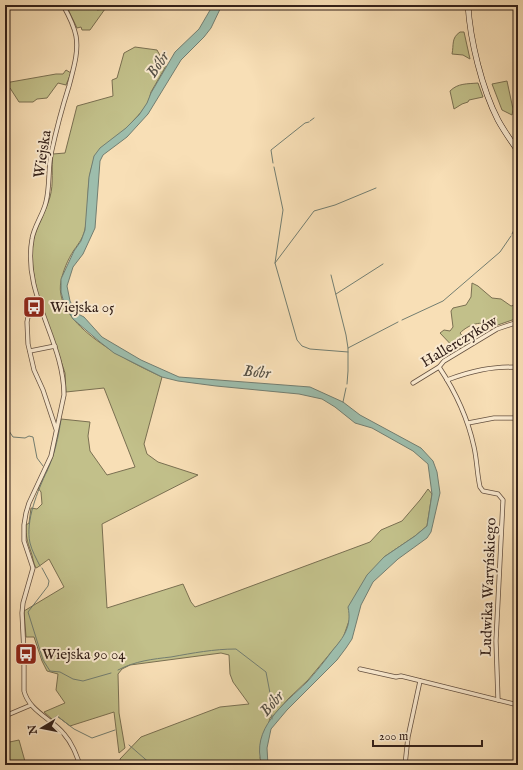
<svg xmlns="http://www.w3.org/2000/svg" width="523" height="770" font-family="'IM FELL English',serif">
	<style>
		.green { fill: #c2c08a; stroke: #7a7052 }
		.water { fill: #9dbdac; stroke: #737e71 }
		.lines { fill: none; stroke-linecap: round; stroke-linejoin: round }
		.stream { stroke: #737e71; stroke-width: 1 }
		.street-casing { stroke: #645040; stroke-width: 5 }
		.secondary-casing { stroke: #332019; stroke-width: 6 }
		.street { stroke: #faead0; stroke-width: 3.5 }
		.secondary { stroke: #faead0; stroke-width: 5 }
		.labels { text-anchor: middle; stroke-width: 4; stroke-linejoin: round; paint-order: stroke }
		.street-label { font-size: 15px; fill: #332019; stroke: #faead0 }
		.poi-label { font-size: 15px; fill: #332019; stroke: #faead0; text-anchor: start }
		.water-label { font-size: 16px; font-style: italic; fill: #534f45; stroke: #faead0 }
	</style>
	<rect width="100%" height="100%" fill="#f8dfb6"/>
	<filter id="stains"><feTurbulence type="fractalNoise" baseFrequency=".005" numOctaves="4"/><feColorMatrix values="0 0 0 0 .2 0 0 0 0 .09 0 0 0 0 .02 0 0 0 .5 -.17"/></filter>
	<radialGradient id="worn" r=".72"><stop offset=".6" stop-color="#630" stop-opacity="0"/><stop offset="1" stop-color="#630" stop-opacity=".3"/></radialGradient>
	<!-- green -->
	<g class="green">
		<polygon points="66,5 96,5 97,10 105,9 90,30 82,30 81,27 77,28"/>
		<path d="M460,32H464L470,59L463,55L452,54C454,45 451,38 460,32Z"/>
		<path d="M135,47L157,50L166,66C161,75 156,83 151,92C150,96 149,100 147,104C142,112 134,120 127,127C123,132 117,136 111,141C108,144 102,146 100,150C83,173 91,203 85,229C83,238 79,243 74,250C68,259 63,271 61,281C52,325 130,362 162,377L144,444L147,454L158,462L198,475L102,524L107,608L183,584L191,602L195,607L370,542L381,530L402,521L420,500L428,489L432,494L427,526L415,536L384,557L350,618L343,638L308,680L288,699L274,715L270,718L260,758L262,765H121L120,759L141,737L220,707L249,704L233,682L230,674L229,655L221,653L130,665L122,669L118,674L119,713L125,748L119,753L114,712L70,726L57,716L53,720L44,712L65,703L56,690L58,674L47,671L42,661L34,637H26L24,611L64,587L49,559L38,567L36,568C33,563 33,557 31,552C27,541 26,537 26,525L29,523L31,508L37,509L42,504L41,492L38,488L52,458L61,419L90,422L88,436L90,451L107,475L135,467L104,388L66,392L65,373L62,364C49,327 31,289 32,249C33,230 45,215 50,197C54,183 51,168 53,154L65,153L77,106L113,96L112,80L117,78L124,53Z"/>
		<polygon points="66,70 71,73 66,85 58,83 47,98 37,99 33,102 19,102 10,88 5,89 5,83 56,74 63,74"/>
		<polygon points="507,81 513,109 512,115 502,110 492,84"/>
		<path d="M478,83L483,97L469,100L468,102L462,104L454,109L450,91C458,83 467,84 478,83Z"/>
		<path d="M472,283L478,286L492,298L501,299L511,306L518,304V318L492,327C482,319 468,325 460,333L469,344L457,351L440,333L444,330L450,331L453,327L451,311L453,308L466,305L471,297Z"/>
		<polygon points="19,740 26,765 5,765 5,743"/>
	</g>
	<!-- water -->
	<path class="water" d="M213,5H222L211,28L204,37L181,60L148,114L127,137L103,155L100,161L95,228L83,254L73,267L67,286L70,301L76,313L84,317L102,337L141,360L179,377L310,387L343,402L360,415L421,448L433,461L437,472L440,493L431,532L427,538L398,559L373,582L361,605L352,639L346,648L337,660L287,710L271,729L267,748L268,765H262C250,729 284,704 307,682C316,672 324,662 332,651C344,637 352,626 348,607L367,575L384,557L415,536L427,526L432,494L428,464L413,451L372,428L355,423L335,407L322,399L299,394L216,386L178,381L162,377L114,353L100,342L73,319L64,303L61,292V279L74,251L81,241L85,230L89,177L94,156L100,148L126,128L139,115L147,103L151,93L175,52L199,29Z"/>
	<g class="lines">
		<!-- stream -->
		<g class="stream">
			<polyline points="310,121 314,118"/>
			<polyline points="273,163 271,150 305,123 309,122"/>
			<polyline points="274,167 283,210 275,263"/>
			<polyline points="512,234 518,222"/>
			<polyline points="331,275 346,335 348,348"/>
			<polyline points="336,294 383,264"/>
			<polyline points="402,320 443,301 500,252 511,236"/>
			<polyline points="348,352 310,349 302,346 297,340 275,263 314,211 335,205 376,188"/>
			<polyline points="347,384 348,371 348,348 398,322"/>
			<polyline points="343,402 346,388"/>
			<polyline points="5,425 13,437 25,438 29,436 33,437 37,458 43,466"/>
			<path d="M47,471C55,454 58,438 61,420"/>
			<path d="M40,566C36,558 32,551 30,543C25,521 38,490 47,471V470"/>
			<polyline points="42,568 49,581 48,586 28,612 43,660 50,671 60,672 73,679 83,681 111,673"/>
			<path d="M118,670C135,661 153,659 171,657C193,653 214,649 236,649L266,672L270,693L272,719"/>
			<polyline points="54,718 57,716 74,729 92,738 115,730"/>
			<polyline points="129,745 152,765"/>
		</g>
		<!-- street casing -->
		<g class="street-casing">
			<g id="street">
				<path d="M63,5C68,14 74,25 76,36C79,52 73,70 69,86C62,108 56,131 51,154C48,170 50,186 46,202C43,215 34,226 32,239C22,295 64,340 64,395L51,456L29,503L26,513L24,525V541L33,568L23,603L22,613L24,653V691C29,711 52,719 64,734C72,743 76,754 80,765"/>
				<polyline points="40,308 32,311 28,317 27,322 28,344 34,370 43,390 56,429"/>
				<polyline points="30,351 55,346"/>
				<path d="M439,367C455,391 468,419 474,447C477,460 477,474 480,487L483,491L498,494L503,500L496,641L498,700"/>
				<path d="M447,380C474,370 490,367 518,367"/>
				<polyline points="413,383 439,367 444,361 497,329 518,322"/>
				<polyline points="468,423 494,418 518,418"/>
				<polyline points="360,669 396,677 401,676 518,705"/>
				<polyline points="5,716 31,705"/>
				<polyline points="405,765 408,737 420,681"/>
			</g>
		</g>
		<!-- secondary casing -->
		<g class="secondary-casing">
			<path id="secondary" d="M468,5C470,40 482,89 498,120C504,131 511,141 518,151"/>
		</g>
		<!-- street -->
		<use href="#street" class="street"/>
		<!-- secondary -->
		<use href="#secondary" class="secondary"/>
	</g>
	<!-- icons -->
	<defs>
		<g id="bus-square" transform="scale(1.15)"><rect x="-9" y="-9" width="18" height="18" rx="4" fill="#8f2418" stroke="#faead0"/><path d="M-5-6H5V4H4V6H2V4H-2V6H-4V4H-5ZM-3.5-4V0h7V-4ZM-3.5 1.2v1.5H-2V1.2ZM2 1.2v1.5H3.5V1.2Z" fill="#fff"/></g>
	</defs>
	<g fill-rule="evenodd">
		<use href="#bus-square" x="34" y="307"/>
		<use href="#bus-square" x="26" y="654"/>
	</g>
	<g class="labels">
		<!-- street labels -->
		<g class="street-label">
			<text transform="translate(42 154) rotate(-81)" y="5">Wiejska</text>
			<text transform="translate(459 341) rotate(-31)" y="5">Hallerczyków</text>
			<text transform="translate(488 587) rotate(-88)" y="5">Ludwika Waryńskiego</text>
		</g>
		<!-- poi labels -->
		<g class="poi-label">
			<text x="50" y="312">Wiejska 05</text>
			<text x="42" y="659">Wiejska 90 04</text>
		</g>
		<!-- water labels -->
		<g class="water-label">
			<text transform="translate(157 64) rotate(-56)" y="6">Bóbr</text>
			<text transform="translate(257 371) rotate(5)" y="6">Bóbr</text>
			<text transform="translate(271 703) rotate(-50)" y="6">Bóbr</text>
		</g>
	</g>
	<!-- margin -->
	<rect width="523" height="770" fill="none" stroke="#f8dfb6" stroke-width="20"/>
	<rect x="6" y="6" width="511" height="758" fill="none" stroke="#332019" stroke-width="2"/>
	<rect x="10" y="10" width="503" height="750" fill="none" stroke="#332019"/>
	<!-- north arrow -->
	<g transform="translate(42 728) rotate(260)" stroke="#faead0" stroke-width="3" paint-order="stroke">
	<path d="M0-3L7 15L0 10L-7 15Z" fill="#332019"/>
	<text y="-6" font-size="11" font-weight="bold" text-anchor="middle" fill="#332019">N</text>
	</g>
	<!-- scale -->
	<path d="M373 740v6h109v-6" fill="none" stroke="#332019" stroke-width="2"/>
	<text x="379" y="740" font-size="12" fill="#332019" stroke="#faead0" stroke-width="3" paint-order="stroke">200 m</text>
	<rect width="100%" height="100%" filter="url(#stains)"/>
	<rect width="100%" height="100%" fill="url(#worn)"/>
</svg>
